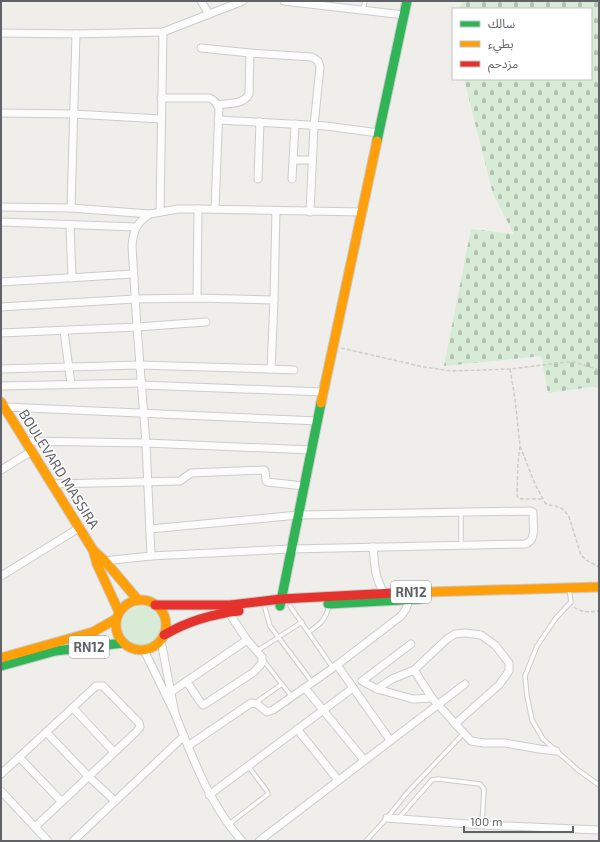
<svg xmlns="http://www.w3.org/2000/svg" width="600" height="842" font-family="'Exo 2','Noto Sans Arabic',sans-serif">
	<style>
		.cemetery { fill: url(#cemetery-stones) }
		.park { fill: #d8ebd6 }
		.lines { fill: none; stroke-linecap: round; stroke-linejoin: round }
		.lane-casing { stroke: #cbcccc; stroke-width: 5.5 }
		.street-casing { stroke: #cbcccc; stroke-width: 9 }
		.fast-casing { stroke: #cacacb; stroke-width: 11 }
		.slow-casing { stroke: #cacacb; stroke-width: 11 }
		.jam-casing { stroke: #cacacb; stroke-width: 11 }
		.path { stroke: #cacfcc; stroke-width: 1.5; stroke-dasharray: 4 2; stroke-linecap: butt }
		.lane { stroke: #fdfcfc; stroke-width: 3.5 }
		.street { stroke: #fdfcfc; stroke-width: 7 }
		.fast { stroke: #30b455; stroke-width: 9 }
		.slow { stroke: #ff9f0a; stroke-width: 9 }
		.jam { stroke: #e5322d; stroke-width: 9 }
		.labels { text-anchor: middle; stroke-width: 3; stroke-linejoin: round; paint-order: stroke }
		.shield { fill: #fff; stroke: #8f9295; stroke-width: 1 }
		.shield-label { font-size: 13px; font-weight: bold; fill: #5f6368 }
		.street-label { font-size: 14px; fill: #5f6368; stroke: #fff }
	</style>
	<defs>
		<pattern id="cemetery-stones" width="16" height="16" patternUnits="userSpaceOnUse"><rect width="16" height="16" fill="#d8ebd6"/><path d="M2 7V4a2 2 0 0 1 4 0v3zM10 15v-3a2 2 0 0 1 4 0v3z" fill="#b2c2b1"/></pattern>
	</defs>
	<rect width="100%" height="100%" fill="#efeeea"/>
	<!-- cemetery -->
	<polygon class="cemetery" points="464,1 599,1 599,386 548,393 541,356 444,366 471,229 514,234 493,194 464,79 591,79 591,9 458,9"/>
	<!-- park -->
	<circle class="park" cx="141" cy="626" r="20"/>
	<g class="lines">
		<!-- lane casing -->
		<g class="lane-casing">
			<g id="lane">
				<polyline points="363,10 365,1"/>
				<polyline points="461,545 461,512"/>
				<polyline points="569,589 571,602 556,618 537,646 525,676 527,696 532,720 543,739 578,770 599,785"/>
				<polyline points="290,606 333,668"/>
				<polyline points="265,608 270,626 312,682"/>
				<path d="M309,632C320,624 325,621 329,606"/>
				<polyline points="257,651 302,622"/>
				<polyline points="263,660 292,697"/>
				<polyline points="255,703 282,684"/>
				<polyline points="399,818 432,780 438,779 480,784 484,789 482,825"/>
				<polyline points="228,825 268,794 267,791 248,766"/>
				<polyline points="366,841 387,818 406,794 463,734"/>
			</g>
		</g>
		<!-- street casing -->
		<g class="street-casing">
			<g id="street">
				<polyline points="201,1 209,14"/>
				<polyline points="284,1 404,15"/>
				<polyline points="1,33 76,34 163,32 243,1"/>
				<polyline points="201,48 250,53 312,57 318,61 320,67 314,126 310,212"/>
				<path d="M161,98H209C215,100 216,103 219,108L215,209"/>
				<path d="M217,105C229,103 243,105 249,94L250,53"/>
				<polyline points="1,113 73,114 161,119"/>
				<polyline points="218,120 326,126 379,133"/>
				<polyline points="294,160 312,160"/>
				<polyline points="258,179 260,122"/>
				<polyline points="292,179 295,124"/>
				<polyline points="1,207 71,208 150,214 178,209 198,209 363,212"/>
				<polyline points="71,208 76,34"/>
				<polyline points="160,212 163,32"/>
				<path d="M150,214C137,222 133,231 132,246L137,327L146,443L311,450"/>
				<polyline points="1,222 136,227"/>
				<polyline points="70,225 72,278"/>
				<polyline points="1,282 133,274"/>
				<polyline points="197,298 198,209"/>
				<polyline points="274,300 276,211"/>
				<polyline points="1,307 135,299 197,298 274,300 271,369 139,365 1,369"/>
				<polyline points="64,331 71,384"/>
				<polyline points="1,333 137,327 206,322"/>
				<polyline points="271,369 294,370"/>
				<polyline points="141,385 323,392"/>
				<polyline points="1,386 141,383"/>
				<polyline points="5,407 318,421"/>
				<polyline points="26,441 146,443 151,556"/>
				<polyline points="1,470 32,451"/>
				<polyline points="52,484 180,481 191,473 264,470 265,471 266,480 267,482 304,486"/>
				<path d="M373,547C375,567 374,575 384,593"/>
				<path d="M103,561L151,556L291,549L525,544C537,541 533,525 533,515V512L530,511L298,515L150,529"/>
				<polyline points="1,576 79,528"/>
				<polyline points="411,644 362,681 377,689 413,699 432,698"/>
				<polyline points="144,650 175,714 161,641"/>
				<polyline points="337,665 390,740"/>
				<polyline points="414,670 432,698 471,741 484,743 505,743 539,749 556,751"/>
				<polyline points="187,682 201,703 203,705 205,704 254,672 262,663 262,657 247,640 227,610"/>
				<polyline points="305,688 364,760"/>
				<polyline points="377,689 392,679 414,670 447,639 455,634 465,633 481,635 495,645 506,659 509,663 509,671 499,685 455,724"/>
				<polyline points="168,694 247,640"/>
				<polyline points="73,708 114,752"/>
				<path d="M175,714C193,759 210,805 242,841"/>
				<polyline points="297,729 338,780"/>
				<polyline points="46,732 88,776 115,801"/>
				<polyline points="188,746 251,703 257,704 267,712 273,710 337,665 401,616 406,609 410,596"/>
				<polyline points="19,757 61,801"/>
				<polyline points="1,774 96,686 103,686 139,723 140,727 137,731 35,827"/>
				<polyline points="1,791 48,841"/>
				<polyline points="209,795 353,688"/>
				<polyline points="387,818 482,825 599,830"/>
				<polyline points="73,841 184,736"/>
				<polyline points="259,841 465,684"/>
			</g>
		</g>
		<!-- fast casing -->
		<g class="fast-casing">
			<g id="fast">
				<polyline points="377,141 407,1"/>
				<polyline points="328,604 420,599"/>
				<polyline points="280,606 321,403"/>
				<polyline points="1,666 55,651 123,643"/>
			</g>
		</g>
		<!-- slow casing -->
		<g class="slow-casing">
			<g id="slow">
				<polyline points="1,402 93,550"/>
				<polyline points="321,403 377,141"/>
				<polyline points="394,593 599,587"/>
				<circle cx="141" cy="625" r="25"/>
				<polyline points="119,612 97,564 93,550 104,560 138,600"/>
				<polyline points="1,658 93,632 116,619"/>
			</g>
		</g>
		<!-- jam casing -->
		<g class="jam-casing">
			<g id="jam">
				<polyline points="155,605 230,605 281,599 394,593"/>
				<path d="M164,635C188,621 212,614 239,611"/>
			</g>
		</g>
		<!-- path -->
		<g class="path">
			<polyline points="341,348 424,367 451,371 510,369 566,362 574,362 599,370"/>
			<path d="M510,369L515,399L520,446L535,484L545,503C557,509 559,502 569,517L581,555L586,560L599,567"/>
			<polyline points="520,446 518,462 517,494 518,498 522,499 542,499"/>
			<path d="M574,607C582,613 590,612 599,611"/>
		</g>
		<!-- lane -->
		<use href="#lane" class="lane"/>
		<!-- street -->
		<use href="#street" class="street"/>
		<!-- fast -->
		<use href="#fast" class="fast"/>
		<!-- slow -->
		<use href="#slow" class="slow"/>
		<!-- jam -->
		<use href="#jam" class="jam"/>
	</g>
	<g class="labels">
		<!-- shield labels -->
		<g class="shield">
			<rect x="391" y="581" width="40" height="22" rx="3"/>
			<rect x="69" y="636" width="40" height="22" rx="3"/>
		</g>
		<g class="shield-label">
			<text x="411" y="597">RN12</text>
			<text x="89" y="652">RN12</text>
		</g>
		<!-- street labels -->
		<g class="street-label">
			<text transform="translate(59 469) rotate(58)" y="5">BOULEVARD MASSIRA</text>
		</g>
	</g>
	<!-- border -->
	<rect width="600" height="842" fill="none" stroke="#5f6368" stroke-width="4"/>
	<!-- legend -->
	<rect x="452" y="8" width="140" height="72" fill="#ffffff" stroke="#bfc1c3"/>
	<rect x="460" y="21" width="20" height="6" fill="#30b455" stroke="#bfc1c3"/>
	<text x="488" y="28" font-size="12" fill="#5f6368">سالك</text>
	<rect x="460" y="41" width="20" height="6" fill="#ff9f0a" stroke="#bfc1c3"/>
	<text x="488" y="48" font-size="12" fill="#5f6368">بطيء</text>
	<rect x="460" y="61" width="20" height="6" fill="#e5322d" stroke="#bfc1c3"/>
	<text x="488" y="68" font-size="12" fill="#5f6368">مزدحم</text>
	<!-- scale -->
	<path d="M464 826v6h109v-6" fill="none" stroke="#5f6368" stroke-width="2"/>
	<text x="470" y="826" font-size="12" fill="#5f6368" stroke="#ffffff" stroke-width="3" paint-order="stroke">100 m</text>
</svg>
